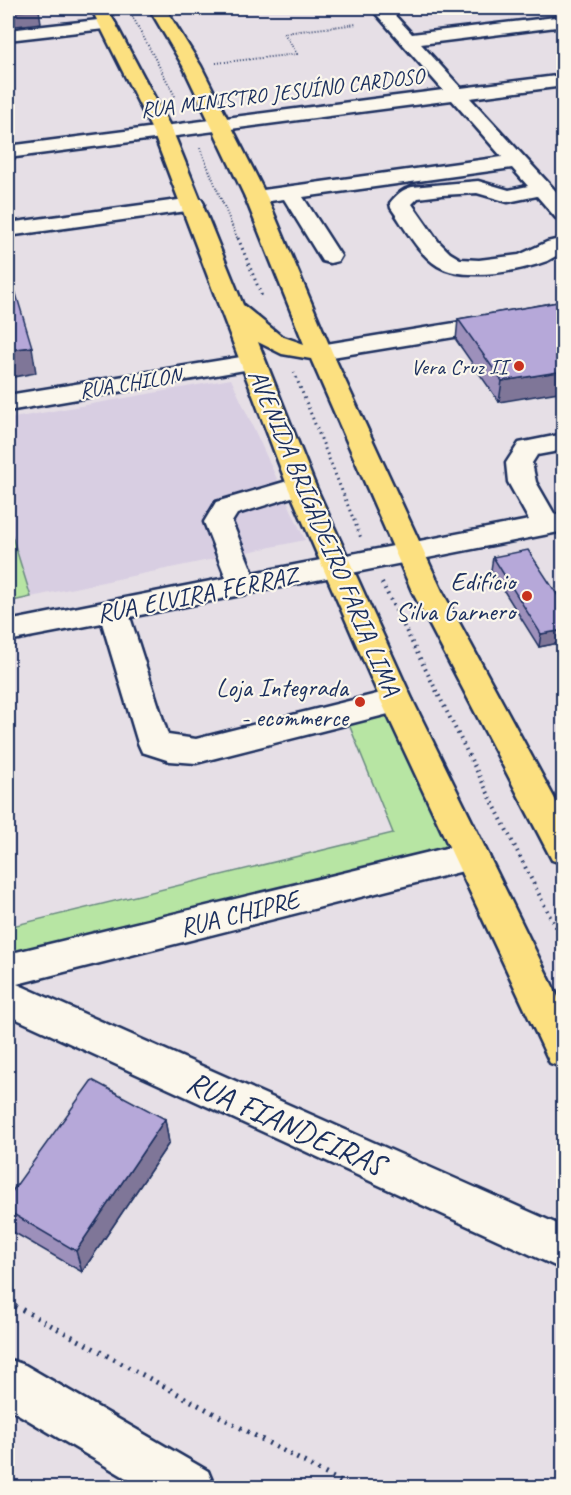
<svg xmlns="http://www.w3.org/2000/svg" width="571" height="1495" font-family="Caveat,sans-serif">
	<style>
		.built { fill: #d8cee2 }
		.green { fill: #b7e5a3; stroke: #698a80; stroke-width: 1.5 }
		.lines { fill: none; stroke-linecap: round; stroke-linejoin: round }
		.minor-casing { stroke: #1b2f5e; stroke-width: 5 }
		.major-casing { stroke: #1b2f5e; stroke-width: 5 }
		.path-far3 { stroke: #1b2f5e; stroke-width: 2; stroke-dasharray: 1 2; stroke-linecap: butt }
		.path-far2 { stroke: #1b2f5e; stroke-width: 3; stroke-dasharray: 1.5 4; stroke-linecap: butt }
		.path-far1 { stroke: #1b2f5e; stroke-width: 4; stroke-dasharray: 1.5 4.5; stroke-linecap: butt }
		.path { stroke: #1b2f5e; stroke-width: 5; stroke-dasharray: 2 6; stroke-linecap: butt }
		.minor { fill: #fbf7ec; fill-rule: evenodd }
		.major { fill: #fce080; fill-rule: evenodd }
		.wall { fill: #9d90bb; stroke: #1b2f5e; stroke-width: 1.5 }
		.shaded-wall { fill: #7f7698; stroke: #1b2f5e; stroke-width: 1.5 }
		.building { fill: #b6a8d9; stroke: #1b2f5e; stroke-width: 1.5 }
		.poi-dot { fill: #c8321e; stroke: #fbf7ec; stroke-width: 2 }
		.labels { text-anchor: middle; stroke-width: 4.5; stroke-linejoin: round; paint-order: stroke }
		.far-street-label { font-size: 22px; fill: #1b2f5e; stroke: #fbf7ec }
		.far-poi-label { font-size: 22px; fill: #1b2f5e; stroke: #fbf7ec; text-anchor: end }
		.street-label { font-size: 26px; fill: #1b2f5e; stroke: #fbf7ec }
		.poi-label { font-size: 26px; fill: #1b2f5e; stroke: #fbf7ec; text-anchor: end }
		.near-street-label { font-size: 32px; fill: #1b2f5e; stroke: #fbf7ec }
	</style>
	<rect width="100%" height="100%" fill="#e6dfe6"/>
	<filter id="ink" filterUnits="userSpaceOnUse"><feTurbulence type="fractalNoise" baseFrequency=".0167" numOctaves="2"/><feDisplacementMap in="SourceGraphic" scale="12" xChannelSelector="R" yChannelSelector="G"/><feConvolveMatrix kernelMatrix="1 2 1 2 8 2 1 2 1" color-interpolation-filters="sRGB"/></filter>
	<g filter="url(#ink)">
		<!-- built -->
		<polygon class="built" points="231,379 305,540 31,597 8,523 8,419"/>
		<!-- green -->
		<g class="green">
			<polygon points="8,523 31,597 8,602"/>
			<polygon points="387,713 452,849 8,959 8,927 393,833 348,722"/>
		</g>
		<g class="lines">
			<!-- minor casing -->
			<g class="minor-casing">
				<g id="minor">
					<path d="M371,8H388L412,34L564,16V26L421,44L461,88L564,75V86L470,98L564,200V219L556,218L537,196L508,202L477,193L442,195L418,198L412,204L438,241L450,253L460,259L479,260L519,255L547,242L564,238V252C558,254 553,258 547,261C520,271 464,282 438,266C418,254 404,226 391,208L390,203C396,195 403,189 412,187L478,181L509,190L528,186L512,168L303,197L341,256L338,261L330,263L322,261L284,199L256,203L249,201L245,197L249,193L256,191L502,157L452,100L8,158V146L443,90Z"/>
					<polygon points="107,19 113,20 116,24 113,28 8,40 8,30"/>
					<polygon points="193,198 201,199 204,204 201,209 8,236 8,223"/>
					<polygon points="564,305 564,319 320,359 311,357 308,352 311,347 320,345"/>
					<polygon points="253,355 262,357 265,362 262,367 8,411 8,395"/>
					<polygon points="564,434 564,450 537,455 532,463 536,482 555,515 564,513 564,531 130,617 168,735 196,739 397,689 408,693 413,701 408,709 196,763 170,761 142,752 138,743 102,623 8,641 8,621 226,578 204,522 216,502 301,477 311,479 315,485 311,491 237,514 232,522 253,573 529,520 508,482 506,463 519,443"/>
					<polygon points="471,842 483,846 489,856 483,866 17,984 564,1227 564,1270 8,1015 8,954"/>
					<polygon points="8,1359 25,1365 208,1471 215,1488 143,1488 8,1408"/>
				</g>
			</g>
			<!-- major casing -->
			<g class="major-casing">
				<polygon id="major" points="91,8 107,8 173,132 243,305 281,336 304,344 245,197 183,66 149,8 165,8 201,66 267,197 332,352 442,591 564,816 564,864 552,860 412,591 311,359 282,354 258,342 315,485 413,701 564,1009 564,1068 550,1063 381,701 287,485 153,132"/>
			</g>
			<!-- path-far3 -->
			<g class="path-far3">
				<polyline points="128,8 176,98"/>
				<polyline points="216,63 297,54 284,33 357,24"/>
				<polyline points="200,148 238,240"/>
			</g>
			<!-- path-far2 -->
			<g class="path-far2">
				<polyline points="238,238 263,299"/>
				<polyline points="294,372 361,538"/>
			</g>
			<!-- path-far1 -->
			<polyline class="path-far1" points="382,583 564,944"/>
			<!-- path -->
			<polyline class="path" points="8,1302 352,1488"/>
			<!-- minor -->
			<use href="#minor" class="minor"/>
			<!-- major -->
			<use href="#major" class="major"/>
		</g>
		<!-- wall -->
		<g class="wall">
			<polygon points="564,301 499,402 456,340 458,319"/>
			<polygon points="493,557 564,605 564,642 539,647 491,570"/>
			<polygon points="165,1119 169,1143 82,1272 8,1229 8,1197"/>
		</g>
		<!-- shaded-wall -->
		<g class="shaded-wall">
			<polygon points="39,9 41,23 8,27 8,12"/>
			<polygon points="32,347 36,373 8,378 8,350"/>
			<polygon points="564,371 564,391 499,402 502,381"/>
			<polygon points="564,630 564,642 539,647 541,634"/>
			<polygon points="165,1119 169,1143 82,1272 76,1251"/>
		</g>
		<!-- building -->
		<g class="building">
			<polygon points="8,8 38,8 39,9 8,12"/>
			<polygon points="8,267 32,347 8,350"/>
			<polygon points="564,301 564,371 502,381 458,319"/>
			<polygon points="528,550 564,605 564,630 541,634 493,557"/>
			<polygon points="92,1080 165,1119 76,1251 8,1211 8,1197"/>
		</g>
	</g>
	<!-- markers -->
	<g class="poi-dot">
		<circle cx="519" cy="366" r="6"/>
		<circle cx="527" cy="596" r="6"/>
		<circle cx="360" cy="702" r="6"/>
	</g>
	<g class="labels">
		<!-- far-street labels -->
		<g class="far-street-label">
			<text transform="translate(282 92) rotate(-7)" y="8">RUA MINISTRO JESUÍNO CARDOSO</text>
			<text transform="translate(130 382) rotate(-9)" y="8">RUA CHILON</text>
		</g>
		<!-- far-poi labels -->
		<g class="far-poi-label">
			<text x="507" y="374">Vera Cruz II</text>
		</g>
		<!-- street labels -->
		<g class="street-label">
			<text transform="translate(325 532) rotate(67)" y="9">AVENIDA BRIGADEIRO FARIA LIMA</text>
			<text transform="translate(197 594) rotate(-11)" y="9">RUA ELVIRA FERRAZ</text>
			<text transform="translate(239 913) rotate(-14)" y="9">RUA CHIPRE</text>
		</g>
		<!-- poi labels -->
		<g class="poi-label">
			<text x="515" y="590">Edifício<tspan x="515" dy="30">Silva Garnero</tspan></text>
			<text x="348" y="696">Loja Integrada<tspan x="348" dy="30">- ecommerce</tspan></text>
		</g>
		<!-- near-street labels -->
		<g class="near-street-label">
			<text transform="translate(286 1123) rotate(24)" y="11">RUA FIANDEIRAS</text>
		</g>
	</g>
	<!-- margin -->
	<rect width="571" height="1495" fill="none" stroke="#fbf7ec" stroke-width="30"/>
	<rect x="15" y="15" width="541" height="1465" fill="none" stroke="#1b2f5e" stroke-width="2" filter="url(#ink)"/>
</svg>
